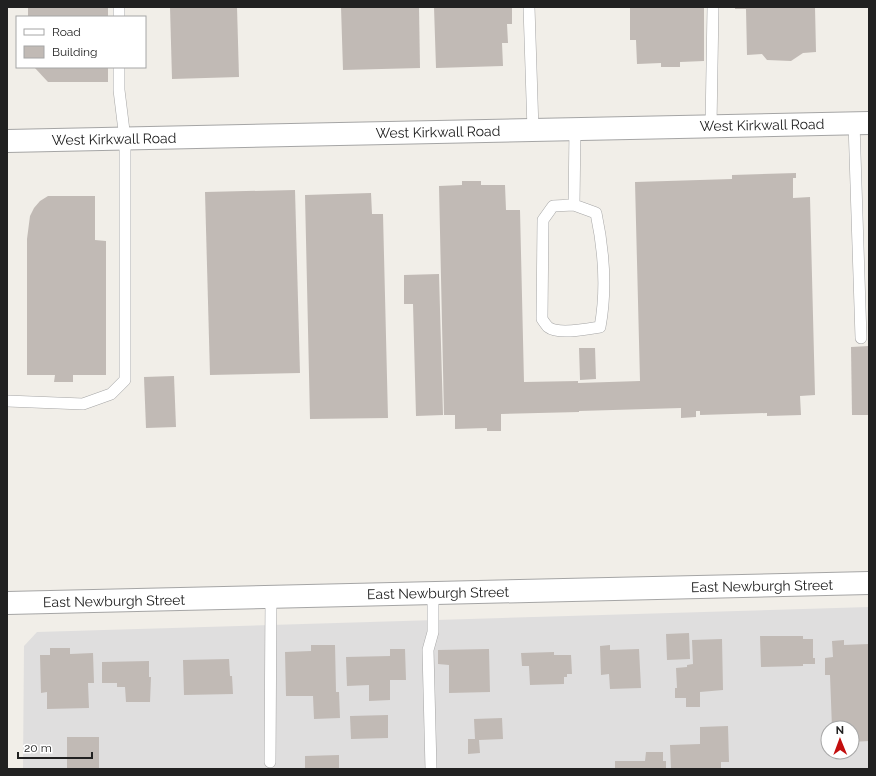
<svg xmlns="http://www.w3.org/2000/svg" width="876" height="776" font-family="Raleway,sans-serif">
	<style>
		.residential { fill: #dfdede; fill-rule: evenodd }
		.building { fill: #c1bab5 }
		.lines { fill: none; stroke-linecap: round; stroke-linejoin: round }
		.service-casing { stroke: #a5a5a5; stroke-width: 12 }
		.minor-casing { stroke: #a5a5a5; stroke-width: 24 }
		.service { stroke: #fff; stroke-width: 11 }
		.minor { stroke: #fff; stroke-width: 22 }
		.labels { text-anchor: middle; stroke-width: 3; stroke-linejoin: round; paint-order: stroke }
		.street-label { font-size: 14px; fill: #212121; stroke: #fff }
	</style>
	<rect width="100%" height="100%" fill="#f1eee8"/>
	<!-- residential -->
	<path class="residential" d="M869,607V769H23L24,646L37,632ZM828,728H852V752H828Z"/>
	<!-- building -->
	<g class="building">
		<rect x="28" y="7" width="80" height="10"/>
		<polygon points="170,7 237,7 239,77 172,79"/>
		<polygon points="341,7 419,7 420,68 343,70"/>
		<polygon points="434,7 512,7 512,24 507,24 508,43 502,43 503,66 436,68"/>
		<polygon points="630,7 704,7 704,61 680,62 680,67 661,67 661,63 637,64 636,40 630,40"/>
		<polygon points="735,7 815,7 816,52 803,53 791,61 767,60 762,54 747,55 746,9 735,9"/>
		<polygon points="34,67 108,67 108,82 48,82"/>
		<polygon points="796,173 796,178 793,178 793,198 810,197 815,395 800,396 801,415 767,416 767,413 700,415 700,411 696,411 696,417 681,418 681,408 579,411 579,412 501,414 501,431 487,431 487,428 455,429 455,415 444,415 439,186 462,185 462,181 481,181 481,185 505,185 506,210 520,210 524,382 578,381 578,383 640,381 635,182 732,179 732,175"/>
		<polygon points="295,190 300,373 210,375 205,192"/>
		<polygon points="371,193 372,214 383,214 388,418 310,419 305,195"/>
		<polygon points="48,196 95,196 95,240 106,241 106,375 73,375 73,382 54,382 55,375 27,375 27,239 30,216 34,208 40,201"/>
		<polygon points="439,274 443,415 416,416 413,304 404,304 404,275"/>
		<polygon points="869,346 869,415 852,415 851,347"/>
		<polygon points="579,348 595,348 596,379 580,380"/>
		<polygon points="174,376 176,427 146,428 144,377"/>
		<polygon points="689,633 690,659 667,660 666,634"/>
		<polygon points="760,636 803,636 803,639 813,639 813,658 815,658 815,664 803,664 803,666 761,667"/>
		<polygon points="722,639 723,690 700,692 700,707 686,707 686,698 675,698 675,688 677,688 676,668 687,667 687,665 693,664 692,640"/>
		<polygon points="844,640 844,645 869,644 869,741 852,742 852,728 832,728 830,675 825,675 825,658 833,657 832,641"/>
		<polygon points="311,645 335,645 336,692 339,692 340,718 314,719 313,696 286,696 285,652 311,651"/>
		<polygon points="610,645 610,650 639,649 641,688 610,689 609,674 601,675 600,646"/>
		<polygon points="50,648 70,648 70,654 93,653 94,683 88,683 89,708 47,709 47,692 41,693 40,655 50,655"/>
		<polygon points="390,649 405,649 406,680 390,680 390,700 369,701 369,685 347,686 346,657 390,656"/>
		<polygon points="489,649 490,692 449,693 449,665 438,664 438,650"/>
		<polygon points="554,652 554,655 571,655 572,674 567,674 567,677 564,677 564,684 530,685 529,666 522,666 521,653"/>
		<polygon points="229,659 230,676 232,676 233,694 184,695 183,660"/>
		<polygon points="149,661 149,677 151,677 150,702 126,702 125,687 117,687 117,683 102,683 102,662"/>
		<polygon points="388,715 388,738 351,739 350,716"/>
		<polygon points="502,718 503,739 479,740 480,753 468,754 468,739 475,739 474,719"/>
		<polygon points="728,726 729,762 721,762 721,769 671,769 670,745 700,744 700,727"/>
		<polygon points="67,737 99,737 99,768 61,769 61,768 67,768"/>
		<polygon points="646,752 663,752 663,761 666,761 666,769 615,769 615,761 645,761"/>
		<polygon points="339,755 339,769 305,769 305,756"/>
	</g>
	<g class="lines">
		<!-- service casing -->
		<g class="service-casing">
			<g id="service">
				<polyline points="529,7 533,130"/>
				<polyline points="119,17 119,7"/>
				<polyline points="854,123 861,338"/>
				<polyline points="711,126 713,7"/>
				<path d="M574,205L596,213C604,251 607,289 600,327C588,329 558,335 548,327C546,325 544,322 542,319L543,220L553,206L574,205L575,129"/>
				<polyline points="7,401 83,404 111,394 125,380 125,139 119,90 119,67"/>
				<polyline points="270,762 271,597"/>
				<polyline points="431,769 428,650 433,632 433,593"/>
			</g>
		</g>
		<!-- minor casing -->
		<g class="minor-casing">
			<g id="minor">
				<polyline points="7,141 869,123"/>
				<polyline points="7,603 869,583"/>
			</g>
		</g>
		<!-- service -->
		<use href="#service" class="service"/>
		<!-- minor -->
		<use href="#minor" class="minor"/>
	</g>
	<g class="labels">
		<!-- street labels -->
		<g class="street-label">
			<text transform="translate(762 125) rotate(-1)" y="5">West Kirkwall Road</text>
			<text transform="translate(438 132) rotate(-1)" y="5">West Kirkwall Road</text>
			<text transform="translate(114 139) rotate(-1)" y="5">West Kirkwall Road</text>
			<text transform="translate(762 586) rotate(-1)" y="5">East Newburgh Street</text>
			<text transform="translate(438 593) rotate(-1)" y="5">East Newburgh Street</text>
			<text transform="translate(114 601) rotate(-1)" y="5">East Newburgh Street</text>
		</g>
	</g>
	<!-- border -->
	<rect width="876" height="776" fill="none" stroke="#212121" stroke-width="16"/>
	<!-- legend -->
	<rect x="16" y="16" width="130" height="52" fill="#ffffff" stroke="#a6a6a6"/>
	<rect x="24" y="29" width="20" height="6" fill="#ffffff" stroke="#a6a6a6"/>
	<text x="52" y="36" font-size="12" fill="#212121">Road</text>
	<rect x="24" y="46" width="20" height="12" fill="#c1bab5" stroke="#a6a6a6"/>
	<text x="52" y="56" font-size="12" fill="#212121">Building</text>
	<!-- north arrow -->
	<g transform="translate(840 740) rotate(359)"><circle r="19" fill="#ffffff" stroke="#a6a6a6"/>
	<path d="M0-3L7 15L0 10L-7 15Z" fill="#c30e0e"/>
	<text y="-6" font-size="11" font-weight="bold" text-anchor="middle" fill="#212121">N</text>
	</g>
	<!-- scale -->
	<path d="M18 752v6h74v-6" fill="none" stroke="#212121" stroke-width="2"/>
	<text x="24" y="752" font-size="12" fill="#212121" stroke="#ffffff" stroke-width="3" paint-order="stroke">20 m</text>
</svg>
